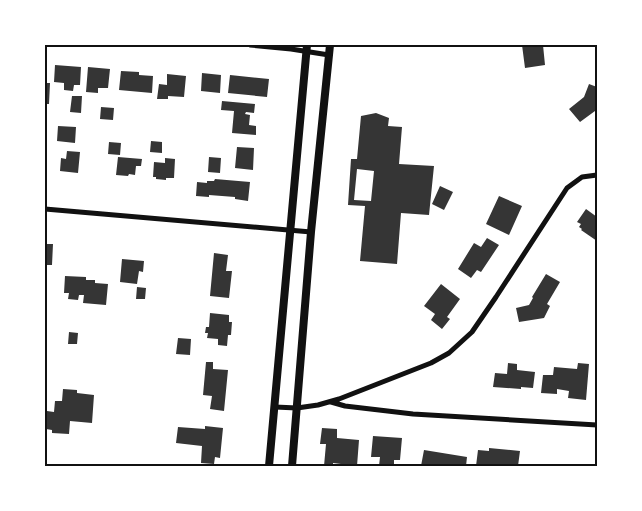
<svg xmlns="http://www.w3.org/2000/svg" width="642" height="511" font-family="'Sofia Sans Condensed',sans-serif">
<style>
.building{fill:#353535;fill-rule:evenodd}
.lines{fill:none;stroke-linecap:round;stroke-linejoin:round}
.minor{stroke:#111;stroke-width:5}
.tertiary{stroke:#111;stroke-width:8}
.neatline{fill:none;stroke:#111;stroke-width:2}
</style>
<rect width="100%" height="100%" fill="#fff"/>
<path class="building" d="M522,45H543L545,65L525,68Z
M55,65L81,67L80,85H74L73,91L64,90V83L54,82Z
M88,67L110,69L108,88H98V93L86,92Z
M121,71L139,72V75L153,76L152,93L119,90Z
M202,73L221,75L220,93L201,91Z
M167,74L186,76L184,97L168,96V99H157L159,84L167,85Z
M230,75L269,79L267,97L228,93Z
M45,83H50L49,104H45Z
M589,84L597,87V112L595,111L580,122L569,109L584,97Z
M72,96H82L81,113L70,112Z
M222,101L255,104L254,113L246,112L245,114L250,115L249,125L256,126V135L232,133L234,111L221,110Z
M101,107L114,108L113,120L100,119Z
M376,113L389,118L388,126L402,127L399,164L434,166L429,215L401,213L397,264L360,261L365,206L348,205L351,159H357L361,116ZM357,169L374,171L371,201L354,200Z
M58,126L76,127L75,143L57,141Z
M151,141L162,142V153L150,152Z
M109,142L121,143L120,155L108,154Z
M237,147L254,148L253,170L235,168Z
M67,151L80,152L78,173L60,171L61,158L66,159Z
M118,157L142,159L141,166H136L135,175L129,174L128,176L116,175Z
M209,157L221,158L220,173L208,172Z
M165,158L175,159L174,178H166V180L156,179V177H153L154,162L165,163Z
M215,179L250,182L248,201L235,199V197L209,195V197L196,196L197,182L207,183V181H214Z
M440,186L453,192L444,210L432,204Z
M499,196L522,206L509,235L486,224Z
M586,209L597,217V241L581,230L582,229L579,227L581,224L577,222Z
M487,238L499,245L481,272L477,270L471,278L458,269L474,243L481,247Z
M45,244H53L52,265H45Z
M214,253L228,255L226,271H232L229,298L210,296Z
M122,259L144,261L143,272L139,271L137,284L120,282Z
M546,274L560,282L547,304L550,306L544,318L519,322L516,308L529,305L533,298L532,297Z
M65,276L86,277V280H95V283L108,284L106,305L83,303L84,295H79L78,300L68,299L69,293H64Z
M441,284L460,299L447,317L450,319L442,329L431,320L435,314L424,306Z
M137,287L146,288L145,299H136Z
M210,313L229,315V322H232L231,335H228L227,346L218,345V339L207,338L208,333H205L206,327H209Z
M69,332L78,333L77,344H68Z
M178,338L191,339L190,355L176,354Z
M206,362H213V369L228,370L224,411L210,409L212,396L203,395Z
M508,363L517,364V370L535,372L533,388L521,387V389L493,387L495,373L507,374Z
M578,363L589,364L586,400L568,398L569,391L557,389V394L541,393L543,375H553L554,367L577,369Z
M63,389L77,390V393L94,395L92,423L70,421L69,434L52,433V430L46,429L47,411L54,412L55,401H62Z
M205,426L223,428L220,458L215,457L214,464L201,463L202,446L176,443L178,427L205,429Z
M322,428L337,429V438L359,440L357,466L333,463V466H324L326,444H320Z
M373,436L402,438L400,460H394V466H379L380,457H371Z
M489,448L520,451L518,466H476L478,450L489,451Z
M424,450L467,457L466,466H421Z"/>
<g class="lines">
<path class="minor" d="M250,45L291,49L329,55
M45,209L311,232
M331,402L345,406L413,414L597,425
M275,407L297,408L318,405L339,399L431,363L449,353L472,332L496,297L567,188L582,177L597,175"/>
<path class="tertiary" d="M269,466L307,45
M292,466L311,232L330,45"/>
</g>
<rect width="642" height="511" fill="none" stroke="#ffffff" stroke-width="92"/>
<rect x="46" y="46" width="550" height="419" class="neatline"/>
</svg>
